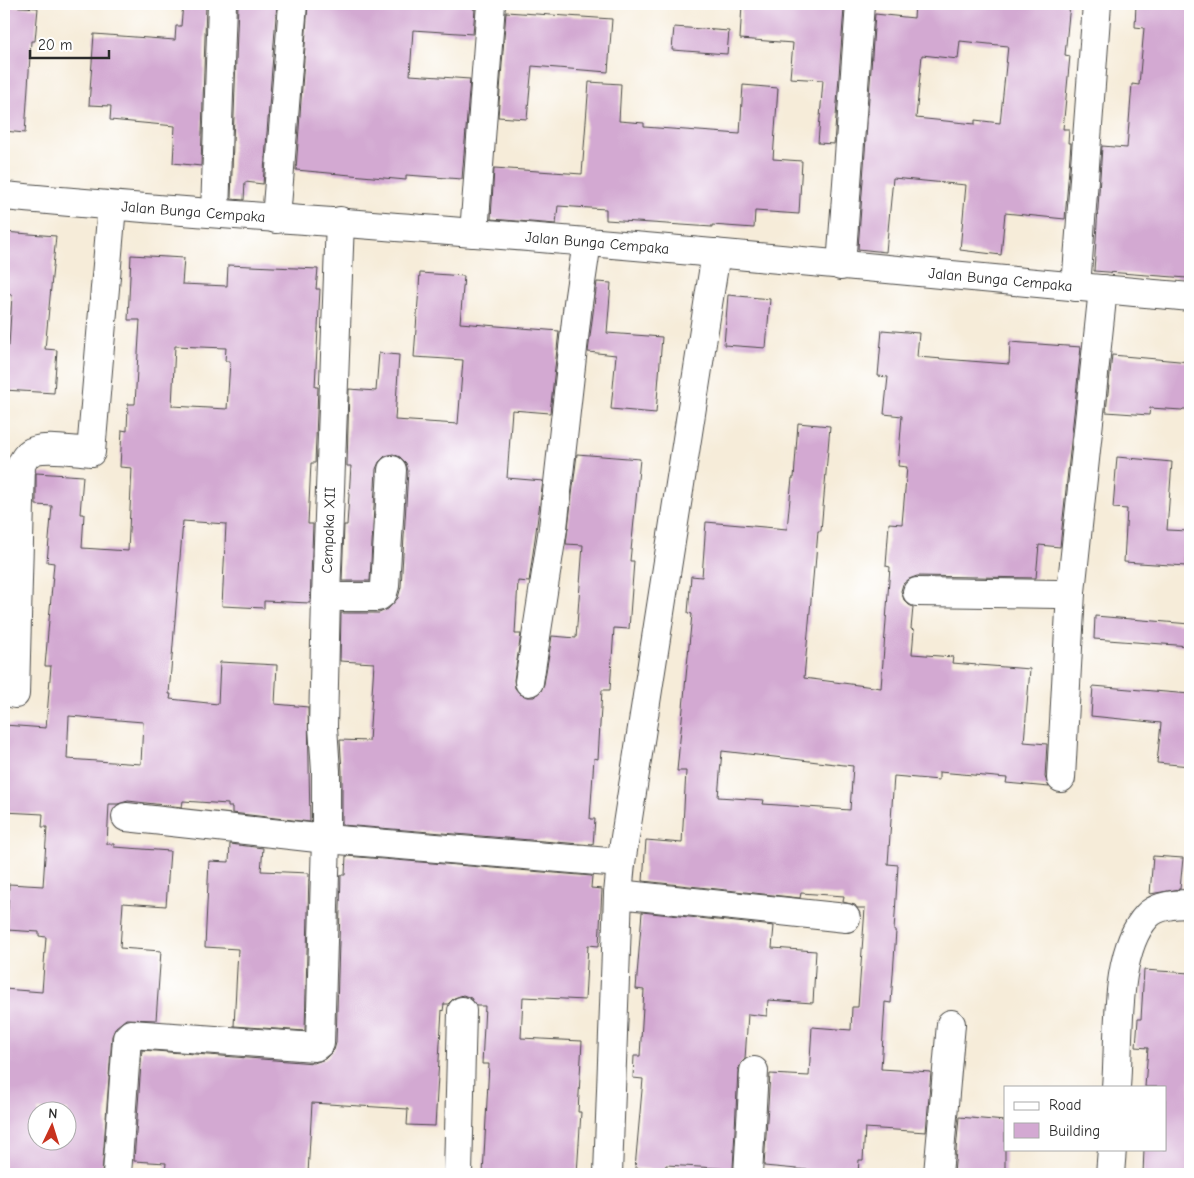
<svg xmlns="http://www.w3.org/2000/svg" width="1194" height="1178" font-family="'Comic Neue',sans-serif">
<style>
.building{fill:#d3a9d2;fill-rule:evenodd}
.lines{fill:none;stroke-linecap:round;stroke-linejoin:round}
.minor-casing{stroke:#494845;stroke-width:30}
.tertiary-casing{stroke:#494845;stroke-width:30}
.minor{stroke:#fff;stroke-width:28}
.tertiary{stroke:#fff;stroke-width:28}
.labels{text-anchor:middle;stroke-width:4.5;stroke-linejoin:round;paint-order:stroke}
.street-label{font-size:15px;fill:#2b2b2b;stroke:#fff}
</style>
<rect width="100%" height="100%" fill="#fff"/>
<filter id="ink" filterUnits="userSpaceOnUse"><feTurbulence type="fractalNoise" baseFrequency=".02" numOctaves="2"/><feDisplacementMap in="SourceGraphic" scale="10" xChannelSelector="R" yChannelSelector="G"/><feConvolveMatrix kernelMatrix="1 2 1 2 8 2 1 2 1" color-interpolation-filters="sRGB"/></filter>
<filter id="wash" filterUnits="userSpaceOnUse"><feTurbulence type="fractalNoise" baseFrequency=".0096" numOctaves="4" result="noise"/><feDisplacementMap in="SourceGraphic" scale="20" xChannelSelector="R" yChannelSelector="G"/><feGaussianBlur stdDeviation="1.12" result="paint"/><feColorMatrix in="noise" values="0 0 0 0 0 0 0 0 0 0 0 0 0 0 0 0 0 1.4 0 .05"/><feComposite in="paint" operator="in"/></filter>
<g filter="url(#wash)">
<rect width="100%" height="100%" fill="#f6ecd9"/>
<g id="blocks">
<path class="building" d="M183,4H206L201,166L173,163L175,126L110,120L111,106L89,105L94,34L175,40L176,26H181Z
M238,4H277L263,184L245,182L244,200L231,199Z
M308,4H474L473,9H475L473,34L413,30L410,75L470,79L462,179L406,175V180L296,170Z
M742,4H774L844,8L834,144L818,143L823,80L790,78L793,43L740,39Z
M915,4H1070L1065,55L1070,56L1063,129H1069L1068,143H1071L1065,219L1005,213L1001,255L960,250L966,185L893,178L886,252L858,249L875,14L914,18ZM960,41L1008,46L1000,123L975,120V124L916,118L922,55L958,59Z
M1136,4H1190V242L1187,278L1094,271L1102,146L1127,148L1132,84L1139,85L1144,28L1135,27Z
M6,6L38,8L35,41H31L25,133L4,131V35Z
M506,12L612,19L608,72L532,66L527,119L498,117Z
M674,27L729,31L727,54L672,50Z
M589,82L621,84L619,121L644,123V127L740,134L743,85L778,88L773,159L802,161L799,214L755,211L754,228L712,225V227L606,220V209L558,206L556,224L491,219L494,168L582,174Z
M4,232L56,236L45,349L57,350L54,393L4,390L6,346H9L12,295L4,294Z
M131,255L184,258L182,284L227,286L228,265L318,269L316,289H320L315,387H318L315,463H311L308,524H313L310,603L264,601V608L222,606L226,524L183,521L169,694H171L170,699L218,704L220,662L277,665L275,704L308,707L310,822L232,813V807H228V804L183,801L182,807L128,801L118,804H109L107,844H114V847L170,851L166,906L123,903L120,948L161,951L156,1020L126,1019L116,1027L112,1036L102,1174H4V989L42,992L46,937L39,936V932L7,930L9,884L43,886L47,827H42L43,814L4,812V725L46,728L51,666H45L54,563L47,562L52,506L36,505V473L83,476L80,514H84L82,548L128,551L132,468L120,467L122,430L127,431L128,404H135L140,320H128ZM175,346L226,348L225,361H230L227,409L172,406ZM69,716L143,722L141,764L67,759ZM38,1110H68V1140H38Z
M420,273L464,276L460,323L559,331L550,413L512,410L507,478L543,481L529,582L518,581L515,634H521L514,680L515,688L520,694L527,697H534L541,691L544,684L552,636L576,638L583,545L566,544L577,454L640,459L630,561H634L629,629L614,628L610,690H602L598,759L594,758L590,819H595L593,845L342,825V771L340,740L369,741L374,663L340,661L341,613H379L388,609L398,598L401,587L408,471L406,463L400,457L393,454L385,456L379,462L376,469L370,581H342L344,525H347L351,466H347L349,389L376,391L379,353L399,355L395,420L458,424L463,360L414,357Z
M597,282L611,283L607,333L662,337L656,413L611,409L616,355L588,352Z
M728,295L770,299L766,348L724,345Z
M882,330L919,333L917,357L1009,364L1010,342L1081,347L1060,547L1039,545L1036,578L917,576L909,579L903,584L901,591L904,600L909,605L913,607L911,629L914,630L912,654L953,657L952,663L1030,669L1024,742L1047,744L1045,777L1049,787L1006,783L1007,778L939,772V780L894,776L888,864L898,865L894,931H896L891,1003L885,1002L881,1069L931,1072L926,1132L865,1128L863,1160H859L858,1174H808V1170L764,1166L770,1074L809,1076L812,1027L851,1030L852,1007H858L865,908H857L855,905L843,902L844,896L801,893L800,898L643,881L646,840L682,843L686,771H677L692,614L688,613L691,576L702,577L706,522L787,529L792,478H794L798,423L830,426L821,531H818L815,568L814,567L804,678L881,688L890,567L886,566L889,523L902,524L907,467L898,466L902,416L884,414L888,377L878,376ZM722,751L853,766L850,810L763,804L764,800L718,797Z
M1112,355L1190,362V409H1183L1182,410L1150,408L1149,415L1106,412Z
M1117,457L1172,462L1167,530L1188,531L1186,566L1124,562L1127,509L1113,508Z
M1095,616L1190,624V646L1094,639Z
M1093,686L1190,694V766L1157,763L1161,723L1091,716Z
M230,844L263,848L261,871L309,873L305,1031L234,1026L238,949L205,947L209,861L229,862Z
M346,856L592,876L591,888L602,889L599,946L588,945L585,1000L523,997L521,1038L582,1041L578,1112H581L577,1174H483L489,1064H482L485,1006H476L471,998L463,995L454,998L448,1004H444L443,1011L442,1010L435,1126L407,1125L408,1109L312,1103L308,1174H165L166,1163L134,1161L142,1050L314,1063L325,1059L334,1050L336,1043L341,875H345Z
M1153,856L1183,858L1180,889L1150,894Z
M642,912L774,926L772,948L816,951L813,1003L768,1000L767,1016L748,1014L745,1059L741,1063L738,1070L733,1169L666,1165L665,1170L635,1168L643,1079L633,1078L634,1056H640L644,990L636,989Z
M1144,970L1190,973V1174H1143L1144,1149H1165V1087H1145L1148,1048L1136,1047L1138,1019H1141Z
M959,1117L1005,1121V1174H954Z"/>
</g>
</g>
<g filter="url(#ink)">
<use href="#blocks" fill-opacity="0" stroke="#494845" stroke-width="1"/>
<g class="lines">
<g class="minor-casing">
<g id="minor">
<path d="M215,213L222,4"/>
<path d="M276,219L293,4"/>
<path d="M474,233L491,4"/>
<path d="M841,266L860,4"/>
<path d="M1076,287L1097,4"/>
<path d="M917,592L1057,594L1071,592"/>
<path d="M326,597H378L383,593L385,586L392,470"/>
<path d="M529,682L553,528L578,303L587,242"/>
<path d="M15,694L21,465C24,459 27,453 34,451C46,446 77,451 91,452L112,206"/>
<path d="M1061,778L1071,592L1103,289"/>
<path d="M126,817L326,839L621,863"/>
<path d="M618,894L846,918"/>
<path d="M1116,1087C1120,1039 1113,952 1147,916C1157,905 1177,904 1190,904"/>
<path id="s1" d="M117,1174L127,1038L131,1034L315,1047L320,1043L326,839V771L323,727L326,597L340,221"/>
<path d="M458,1174L462,1011"/>
<path d="M608,1174L618,894L621,863L716,253"/>
<path d="M748,1174L754,1071"/>
<path d="M938,1174L951,1024"/>
<path d="M1110,1174L1112,1149"/>
</g>
</g>
<g class="tertiary-casing">
<g id="tertiary">
<path id="s2" d="M4,196C161,211 318,220 475,233C714,251 952,276 1190,297"/>
</g>
</g>
<use href="#minor" class="minor"/>
<use href="#tertiary" class="tertiary"/>
</g>
</g>
<g class="labels">
<g class="street-label">
<text dy="5" stroke="none"><textPath href="#s2" startOffset="190">Jalan Bunga Cempaka</textPath></text>
<text dy="5" stroke="none"><textPath href="#s2" startOffset="595">Jalan Bunga Cempaka</textPath></text>
<text dy="5" stroke="none"><textPath href="#s2" startOffset="1000">Jalan Bunga Cempaka</textPath></text>
<text dy="5" stroke="none"><textPath href="#s1" startOffset="846">Cempaka XII</textPath></text>
</g>
</g>
<rect width="1194" height="1178" fill="none" stroke="#fff" stroke-width="20"/>
<rect x="1004" y="1086" width="162" height="65" fill="#ffffff" stroke="#aaaaaa"/>
<rect x="1014" y="1102" width="25" height="8" fill="#ffffff" stroke="#aaaaaa"/>
<text x="1049" y="1110" font-size="15" fill="#2b2b2b">Road</text>
<rect x="1014" y="1123" width="25" height="15" fill="#d3a9d2" stroke="#aaaaaa"/>
<text x="1049" y="1136" font-size="15" fill="#2b2b2b">Building</text>
<g transform="translate(52 1126) rotate(4)"><circle r="24" fill="#ffffff" stroke="#aaaaaa"/>
<path d="M0-4L9 19L0 12L-9 19Z" fill="#c8321e"/>
<text y="-8" font-size="14" font-weight="bold" text-anchor="middle" fill="#2b2b2b">N</text>
</g>
<path d="M30 50v8h79v-8" fill="none" stroke="#2b2b2b" stroke-width="2.5"/>
<text x="38" y="50" font-size="15" fill="#2b2b2b" stroke="#ffffff" stroke-width="4" paint-order="stroke">20 m</text>
</svg>
